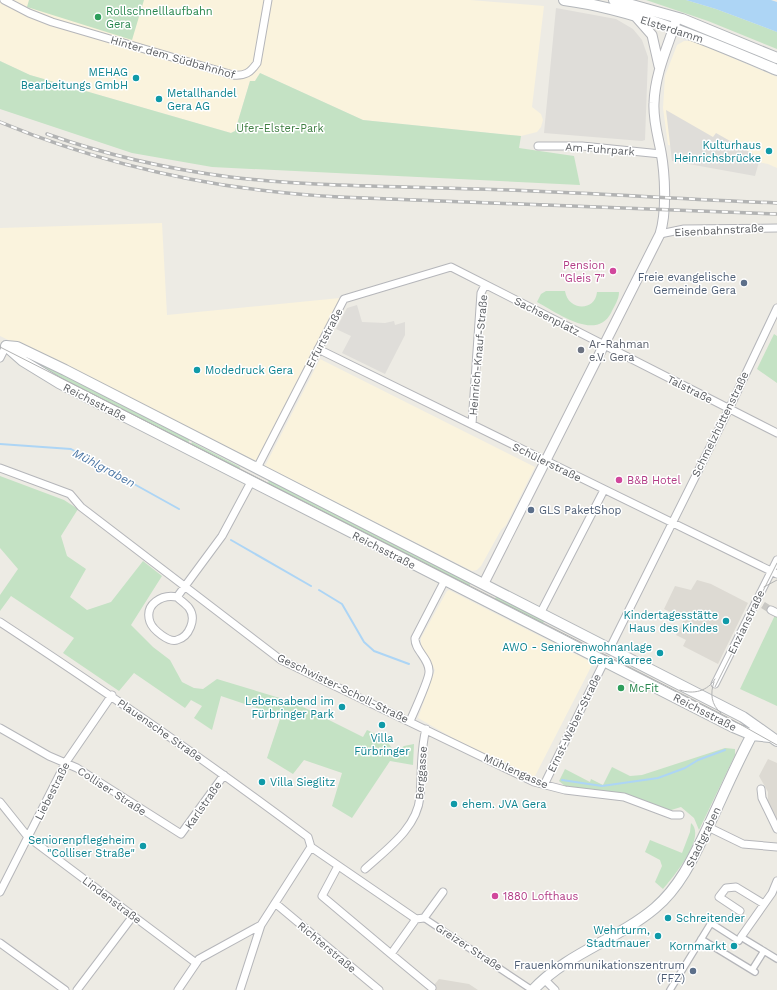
<svg xmlns="http://www.w3.org/2000/svg" width="777" height="990" font-family="'Work Sans',sans-serif">
<style>
.commercial{fill:#faf3dd}
.industrial{fill:#dfddd9}
.education{fill:#dddad3}
.green{fill:#c4e2c4}
.water{fill:#add5f5}
.lines{fill:none;stroke-linecap:round;stroke-linejoin:round}
.stream{stroke:#add5f5;stroke-width:2}
.minor-tunnel{stroke:#c9c8c4;stroke-width:7;stroke-dasharray:7 3.5;stroke-linecap:butt}
.pedestrian-casing{stroke:#b5b6ba;stroke-width:8}
.minor-casing{stroke:#b5b6ba;stroke-width:9}
.tertiary-casing{stroke:#b5b6ba;stroke-width:11}
.secondary-casing{stroke:#b3b6ba;stroke-width:12}
.pedestrian{stroke:#fff;stroke-width:5.5}
.minor{stroke:#fff;stroke-width:7}
.tertiary{stroke:#fff;stroke-width:9}
.secondary{stroke:#fff;stroke-width:10}
.tram{stroke:#b2b3b3;stroke-width:1}
.rail-casing{stroke:#b2b3b3;stroke-width:3.5}
.rail{stroke:#fff;stroke-width:2;stroke-dasharray:6;stroke-linecap:butt}
.leisure-dot{fill:#2e9e5b;stroke:#fff;stroke-width:1.5}
.culture-dot{fill:#0f9aa8;stroke:#fff;stroke-width:1.5}
.hotel-dot{fill:#d1479c;stroke:#fff;stroke-width:1.5}
.service-dot{fill:#5c6f8a;stroke:#fff;stroke-width:1.5}
.worship-dot{fill:#6b7280;stroke:#fff;stroke-width:1.5}
.labels{text-anchor:middle;stroke-width:3;stroke-linejoin:round;paint-order:stroke}
.leisure-label{font-size:11px;fill:#27864d;stroke:#fff;text-anchor:start}
.street-label{font-size:11px;fill:#5c5f63;stroke:#fff}
.culture-label{font-size:11px;fill:#0d838f;stroke:#fff;text-anchor:end}
.park-label{font-size:11px;fill:#3f7f43;stroke:#fff}
.hotel-label{font-size:11px;fill:#b23c85;stroke:#fff;text-anchor:start}
.service-label{font-size:11px;fill:#4e5e75;stroke:#fff;text-anchor:end}
.worship-label{font-size:11px;fill:#5b616d;stroke:#fff;text-anchor:start}
.water-label{font-size:12px;font-style:italic;fill:#4c77a5;stroke:#fff}
</style>
<rect width="100%" height="100%" fill="#edebe4"/>
<path class="commercial" d="M0,0H470L544,6L532,107L541,114L543,120L541,127L537,132L521,136L363,120L260,73L255,81H250L235,131L231,133L30,75L0,61Z
M684,41H693L777,77V168L768,164L668,145L663,108L665,76L677,45Z
M162,223L167,315L340,298L256,461L0,336V228Z
M320,359L535,467L506,525L501,530L481,566L477,570L472,571L265,466Z
M449,590L593,663L534,778L453,738L418,718L435,670L421,645V638L447,591Z"/>
<path class="industrial" d="M556,8L616,19L633,29L642,40L648,57L645,140L642,141L544,133Z
M666,110L713,137L716,133L760,158L755,176L672,161Z
M357,305L362,322L385,323L394,321L395,325L405,322V335L385,374L342,353L351,336L336,329L347,308Z"/>
<path class="education" d="M697,580L711,584L748,603L718,664L683,646L686,640L676,635L684,619L664,609L675,586L691,590Z
M768,759L777,763V824L768,803V792L759,776Z
M439,979L469,984L478,990H430Z"/>
<path class="green" d="M29,0H144L132,40L27,7Z
M646,0H686L716,9L777,32V49L708,21Z
M0,61L30,75L231,133L235,131L250,81H255L260,73L363,120L521,136L519,148L574,156L580,185L212,167L132,153L0,109Z
M546,291H565C568,311 595,312 597,292H619C619,300 614,306 611,313C596,342 556,312 537,302L541,294Z
M774,334L777,336V383L757,369Z
M15,348L191,437L186,447L47,375Z
M192,442L240,467L239,471L189,448Z
M0,476L64,500L78,509L61,536L67,556L86,569L70,597L87,610L111,602L143,561L162,576L131,625L153,647L170,660L182,682L194,688L203,689L217,679L293,702L363,737L367,730L385,738L395,753L404,746L414,744L413,765L390,761L352,818L332,806L342,773L304,760L293,774L267,758L281,716L221,696L212,730L194,718L202,706L191,700L185,708L134,673L119,691L63,653L74,638L11,596L0,611V595L18,569L0,548Z
M269,479L471,582L469,587L317,513L319,509L268,483Z
M498,593L546,617L541,628L493,603Z
M776,613L777,614V706L740,689Z
M725,748L735,749V755L699,830L694,818L681,807L668,811L627,795L565,786L559,781L565,769L590,782L591,779L603,785L612,767L630,776L642,775Z
M691,823C707,837 673,877 663,889L655,882L662,866L660,860L645,852L650,840L682,853L690,832Z"/>
<path class="water" d="M686,0H771L777,2V32L716,9Z"/>
<g class="lines">
<path class="stream" d="M0,444L71,449L179,509
M231,540L311,586
M319,590L342,604L364,642L374,651L409,664
M562,780L602,786L658,778L685,768L698,760L725,750"/>
<path class="minor-tunnel" d="M763,605L771,610"/>
<g class="pedestrian-casing">
<path id="pedestrian" d="M424,918L532,990
M701,939L755,972
M752,970L764,951
M670,990L711,923L739,941L741,937L777,959"/>
</g>
<g class="minor-casing">
<path id="minor" d="M4,0L29,13L52,22L233,75C245,76 250,73 257,63L268,0
M538,146H582L661,154
M660,234L684,229L777,228
M318,349L777,574
M0,358L6,346
M472,424L481,293L485,285
M0,468L70,494L81,507L281,660L534,782L565,790L624,797L672,815H680
M257,468L344,299L451,267L777,433
M177,597C181,601 186,604 189,608C197,619 189,637 177,640C169,643 153,630 150,622C144,604 162,594 177,597L222,536L251,482
M771,610L777,613
M541,612L604,490
M0,622C105,691 208,762 308,837L311,847
M610,648L729,409L777,308
M715,684L777,560
M410,721C414,712 429,679 429,672C430,659 414,650 415,638L445,580
M0,728L49,756L77,768L181,834L224,775
M544,785L604,662
M761,789L762,798L777,829
M0,802L28,837L196,963
M708,827L743,844L777,847
M311,847L416,919L424,918L443,892
M338,866L322,896L391,954L416,919
M365,869C387,849 417,828 420,797C422,774 420,751 426,729
M0,892L66,762L112,695
M275,903L379,990
M740,911L719,897L726,888L736,887L764,904
M741,937L772,893L777,881
M0,943L65,990
M391,954L432,988
M544,979L555,990
M77,990L133,916
M178,990L199,959L261,925
M240,990L261,925L311,847"/>
</g>
<g class="tertiary-casing">
<path id="tertiary" d="M637,18L652,35L659,66
M484,583L660,234C667,212 665,174 661,152C658,136 653,120 654,103C655,73 668,46 677,18"/>
</g>
<g class="secondary-casing">
<path id="secondary" d="M564,0C635,9 711,42 777,70
M614,0L682,19L777,58
M6,346L17,347L65,370L743,717L777,741
M6,346L23,361L59,383L733,727L752,735L770,737
M533,990C567,953 617,940 655,908C681,886 695,854 709,825C724,793 738,760 755,729"/>
</g>
<use href="#pedestrian" class="pedestrian"/>
<use href="#minor" class="minor"/>
<use href="#tertiary" class="tertiary"/>
<use href="#secondary" class="secondary"/>
<path class="tram" d="M0,347L541,622L729,718L777,745
M764,587L777,580
M714,682C710,693 711,705 721,713
M715,687L777,563
M680,690C693,695 708,691 715,679"/>
<g class="rail-casing">
<path id="rail" d="M0,122C109,167 222,191 339,197L777,214
M47,134C106,155 168,169 230,177C312,187 395,186 478,189C578,192 677,199 777,203"/>
</g>
<use href="#rail" class="rail"/>
</g>
<g class="leisure-dot">
<circle cx="98" cy="17" r="4"/>
<circle cx="621" cy="688" r="4"/>
</g>
<g class="culture-dot">
<circle cx="136" cy="78" r="4"/>
<circle cx="159" cy="99" r="4"/>
<circle cx="769" cy="151" r="4"/>
<circle cx="197" cy="370" r="4"/>
<circle cx="726" cy="621" r="4"/>
<circle cx="660" cy="653" r="4"/>
<circle cx="342" cy="707" r="4"/>
<circle cx="382" cy="725" r="4"/>
<circle cx="262" cy="782" r="4"/>
<circle cx="454" cy="804" r="4"/>
<circle cx="143" cy="846" r="4"/>
<circle cx="668" cy="918" r="4"/>
<circle cx="658" cy="936" r="4"/>
<circle cx="734" cy="946" r="4"/>
</g>
<g class="hotel-dot">
<circle cx="613" cy="271" r="4"/>
<circle cx="619" cy="480" r="4"/>
<circle cx="495" cy="896" r="4"/>
</g>
<g class="service-dot">
<circle cx="744" cy="283" r="4"/>
<circle cx="531" cy="510" r="4"/>
<circle cx="693" cy="971" r="4"/>
</g>
<circle class="worship-dot" cx="581" cy="350" r="4"/>
<g class="labels">
<g class="leisure-label">
<text x="106" y="15">Rollschnelllaufbahn<tspan x="106" dy="13">Gera</tspan></text>
<text x="629" y="692">McFit</text>
</g>
<g class="street-label">
<text transform="translate(672 29) rotate(18)" y="4">Elsterdamm</text>
<text transform="translate(173 57) rotate(16)" y="4">Hinter dem Südbahnhof</text>
<text transform="translate(600 149) rotate(4)" y="4">Am Fuhrpark</text>
<text transform="translate(719 230) rotate(-3)" y="4">Eisenbahnstraße</text>
<text transform="translate(547 316) rotate(27)" y="4">Sachsenplatz</text>
<text transform="translate(324 338) rotate(-62)" y="4">Erfurtstraße</text>
<text transform="translate(478 355) rotate(-85)" y="4">Heinrich-Knauf-Straße</text>
<text transform="translate(690 389) rotate(27)" y="4">Talstraße</text>
<text transform="translate(95 402) rotate(27)" y="4">Reichsstraße</text>
<text transform="translate(720 424) rotate(-64)" y="4">Schmelzhüttenstraße</text>
<text transform="translate(547 462) rotate(26)" y="4">Schülerstraße</text>
<text transform="translate(384 550) rotate(27)" y="4">Reichsstraße</text>
<text transform="translate(746 622) rotate(-64)" y="4">Enzianstraße</text>
<text transform="translate(343 688) rotate(26)" y="4">Geschwister-Scholl-Straße</text>
<text transform="translate(705 712) rotate(27)" y="4">Reichsstraße</text>
<text transform="translate(574 723) rotate(-64)" y="4">Ernst-Weber-Straße</text>
<text transform="translate(160 730) rotate(35)" y="4">Plauensche Straße</text>
<text transform="translate(516 771) rotate(24)" y="4">Mühlengasse</text>
<text transform="translate(421 773) rotate(-86)" y="4">Berggasse</text>
<text transform="translate(52 791) rotate(-63)" y="4">Liebestraße</text>
<text transform="translate(112 791) rotate(33)" y="4">Colliser Straße</text>
<text transform="translate(203 805) rotate(-55)" y="4">Karlstraße</text>
<text transform="translate(703 837) rotate(-64)" y="4">Stadtgraben</text>
<text transform="translate(112 900) rotate(37)" y="4">Lindenstraße</text>
<text transform="translate(327 947) rotate(40)" y="4">Richterstraße</text>
<text transform="translate(469 947) rotate(33)" y="4">Greizer Straße</text>
</g>
<g class="culture-label">
<text x="128" y="76">MEHAG<tspan x="128" dy="13">Bearbeitungs GmbH</tspan></text>
<text x="167" y="97" text-anchor="start">Metallhandel<tspan x="167" dy="13">Gera AG</tspan></text>
<text x="761" y="149">Kulturhaus<tspan x="761" dy="13">Heinrichsbrücke</tspan></text>
<text x="205" y="374" text-anchor="start">Modedruck Gera</text>
<text x="718" y="619">Kindertagesstätte<tspan x="718" dy="13">Haus des Kindes</tspan></text>
<text x="652" y="651">AWO - Seniorenwohnanlage<tspan x="652" dy="13">Gera Karree</tspan></text>
<text x="334" y="705">Lebensabend im<tspan x="334" dy="13">Fürbringer Park</tspan></text>
<text x="382" y="742" text-anchor="middle">Villa<tspan x="382" dy="13">Fürbringer</tspan></text>
<text x="270" y="786" text-anchor="start">Villa Sieglitz</text>
<text x="462" y="808" text-anchor="start">ehem. JVA Gera</text>
<text x="135" y="844">Seniorenpflegeheim<tspan x="135" dy="13">"Colliser Straße"</tspan></text>
<text x="676" y="922" text-anchor="start">Schreitender</text>
<text x="650" y="934">Wehrturm,<tspan x="650" dy="13">Stadtmauer</tspan></text>
<text x="726" y="950">Kornmarkt</text>
</g>
<g class="park-label">
<text x="280" y="132">Ufer-Elster-Park</text>
</g>
<g class="hotel-label">
<text x="605" y="269" text-anchor="end">Pension<tspan x="605" dy="13">"Gleis 7"</tspan></text>
<text x="627" y="484">B&amp;B Hotel</text>
<text x="503" y="900">1880 Lofthaus</text>
</g>
<g class="service-label">
<text x="736" y="281">Freie evangelische<tspan x="736" dy="13">Gemeinde Gera</tspan></text>
<text x="539" y="514" text-anchor="start">GLS PaketShop</text>
<text x="685" y="969">Frauenkommunikationszentrum<tspan x="685" dy="13">(FFZ)</tspan></text>
</g>
<g class="worship-label">
<text x="589" y="348">Ar-Rahman<tspan x="589" dy="13">e.V. Gera</tspan></text>
</g>
<g class="water-label">
<text transform="translate(104 468) rotate(28)" y="4">Mühlgraben</text>
</g>
</g>
</svg>
